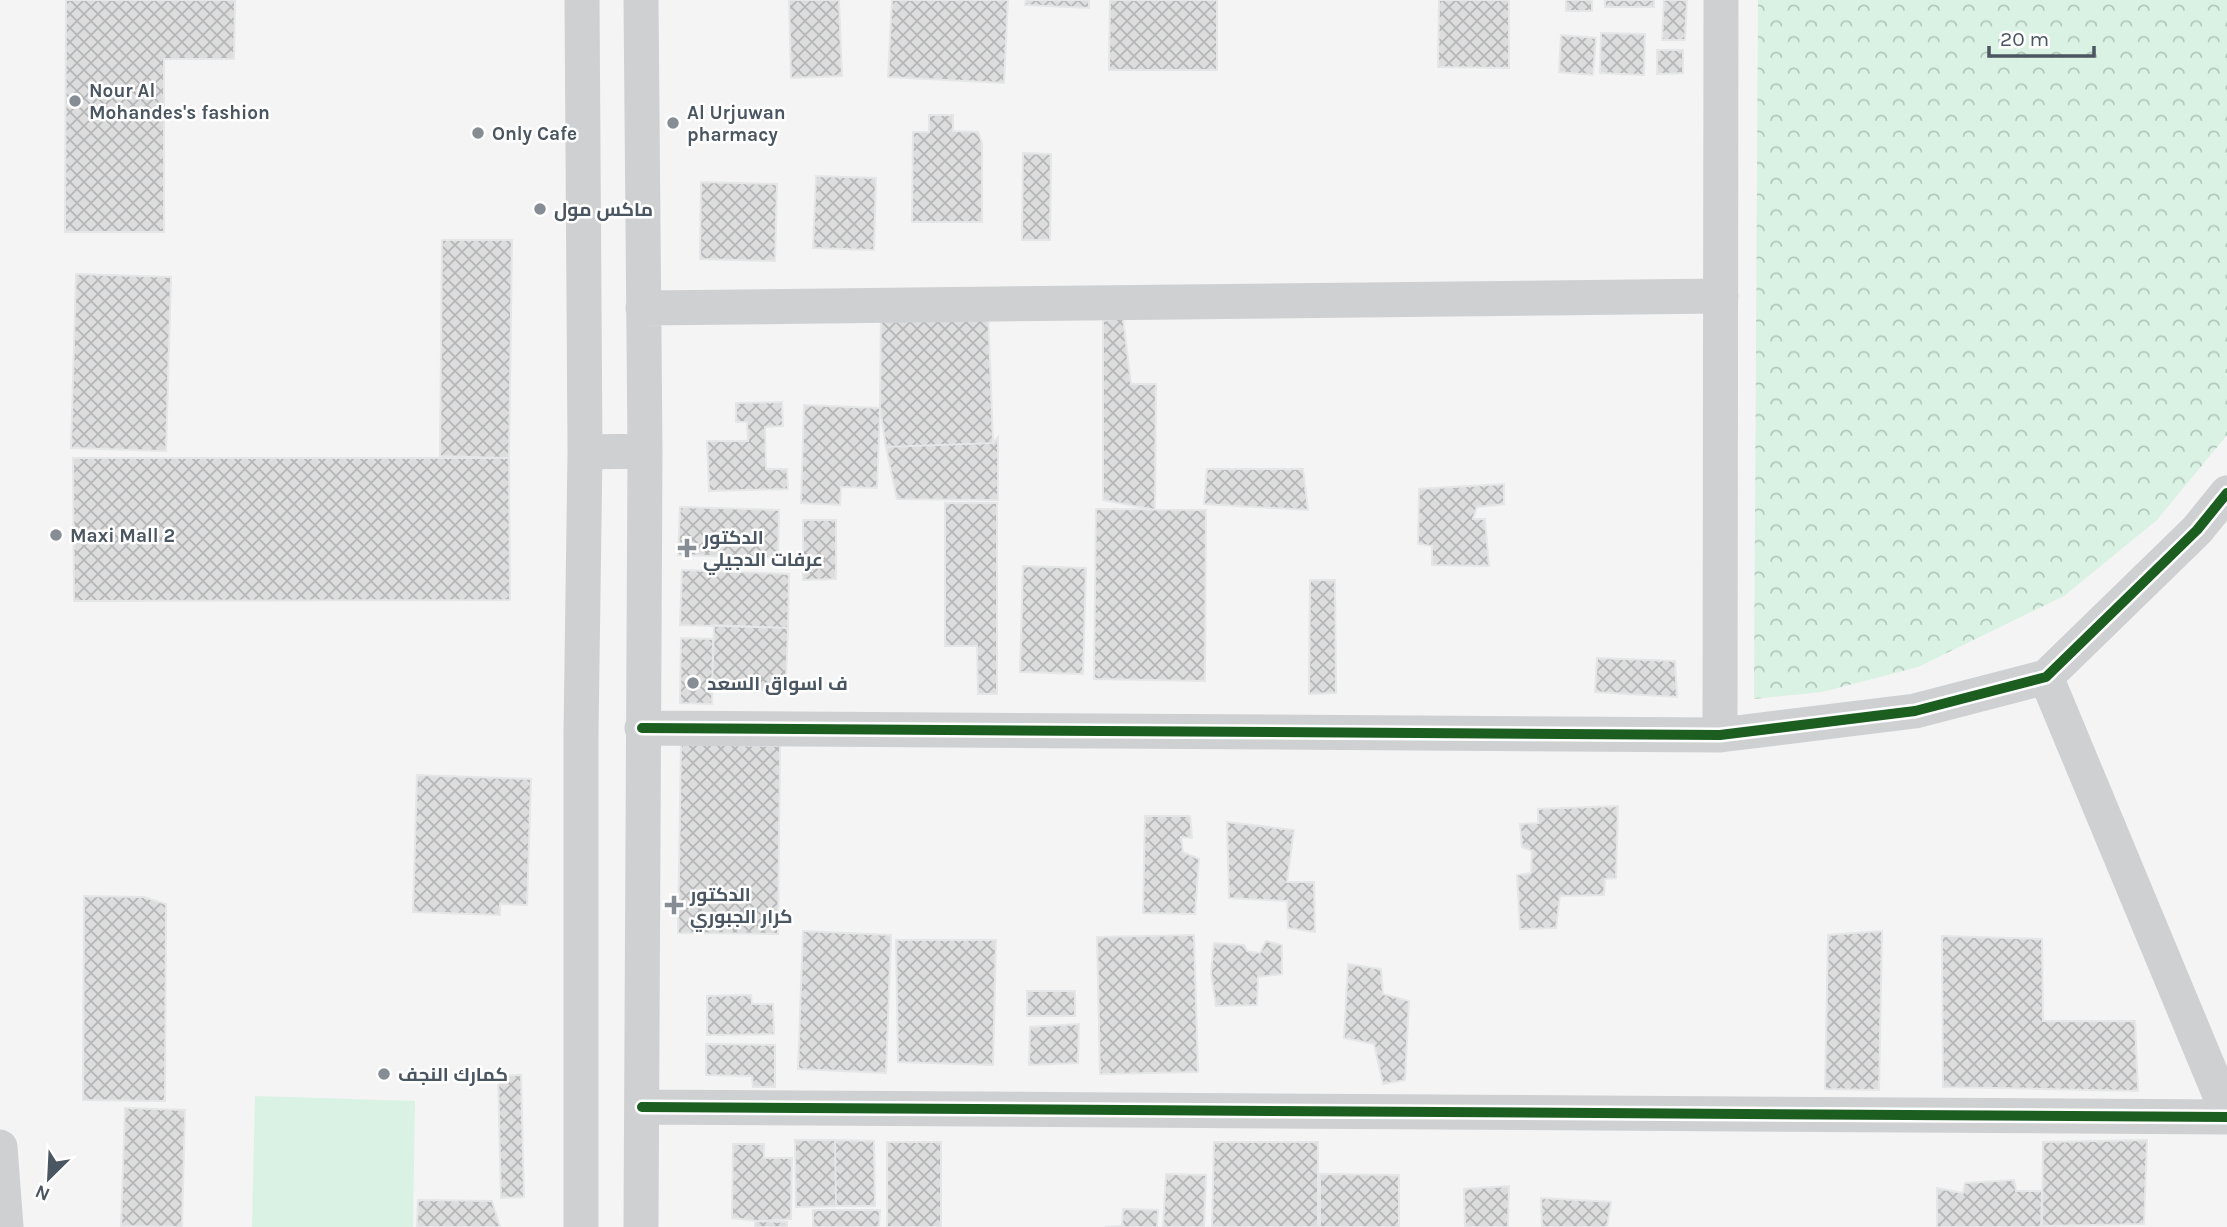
<svg xmlns="http://www.w3.org/2000/svg" width="2227" height="1227" font-family="Karla,Cairo,sans-serif">
<style>
.green{fill:#d9f2e3}
.forest{fill:url(#forest-crowns)}
.building{fill:url(#building-cross-hatch);stroke:#e5e6e7;stroke-width:2}
.lines{fill:none;stroke-linecap:round;stroke-linejoin:round}
.street{stroke:#ced0d2;stroke-width:35}
.cycleway-casing{stroke:#fff;stroke-width:15}
.cycleway{stroke:#1b5e20;stroke-width:10}
.poi-dot{fill:#868d94;stroke:#fff;stroke-width:2.5}
.labels{text-anchor:middle;stroke-width:5;stroke-linejoin:round;paint-order:stroke}
.poi-label{font-size:19px;font-weight:bold;fill:#4a5661;stroke:#fff;text-anchor:start}
</style>
<defs>
<pattern id="forest-crowns" width="20" height="18" patternUnits="userSpaceOnUse" patternTransform="scale(1.75)"><rect width="20" height="18" fill="#d9f2e3"/><path d="M2 6a3 3 0 1 1 6 0M12 15a3 3 0 1 1 6 0" fill="none" stroke="#b2c7bb"/></pattern>
<pattern id="building-cross-hatch" width="8" height="8" patternUnits="userSpaceOnUse" patternTransform="scale(1.75)"><rect width="8" height="8" fill="#ddddde"/><path d="M0 0l8 8M0 8l8-8" fill="none" stroke="#b5b6b7"/></pattern>
</defs>
<rect width="100%" height="100%" fill="#f4f4f4"/>
<path class="green" d="M255,1096L415,1101L413,1227H252Z"/>
<path class="forest" d="M1758,0H2227V435L2157,520L2064,596L1918,667L1822,692L1754,699Z"/>
<path class="building" d="M66,0H235L234,59H164V232H65Z
M789,0H839L842,76L791,78Z
M892,0H1008L1004,83L888,77Z
M1026,0H1089V8L1025,5Z
M1110,0H1217V70H1109Z
M1439,0H1509V68L1438,67Z
M1566,0H1592V11H1566Z
M1605,0H1654V7H1605Z
M1664,0H1687L1685,40H1662Z
M1601,33L1645,34L1644,75L1600,73Z
M1561,35L1596,38L1593,75L1559,72Z
M1657,50H1683V73L1657,74Z
M929,115H953V131L978,132L982,143V222H912L913,132H929Z
M1023,153L1051,154L1050,240H1022Z
M816,176L876,178L874,250L813,248Z
M701,182L777,184L775,261L700,259Z
M442,240H512L509,458L440,456Z
M76,274L171,277L166,451L71,448Z
M988,309L993,443L886,447L880,408L881,313Z
M1123,318L1131,384H1156L1155,510L1103,500V321Z
M782,402L783,426L765,427L766,469H787L788,489L709,491L707,441H748L747,422H736V403Z
M804,405L880,408L877,488L841,487L840,505L801,503Z
M998,437V500L897,499L886,447L993,443Z
M73,458H509L510,600L74,601Z
M1207,469H1303L1308,510L1204,504Z
M1504,484V504L1477,507L1473,519H1485L1489,566L1432,565V546L1418,544L1419,489Z
M945,503H997V694H978L977,646H945Z
M680,507L779,510L778,558L678,555Z
M1096,509L1206,510L1205,681L1094,679Z
M803,520H836V579L803,580Z
M1023,566L1086,568L1083,674L1020,672Z
M682,570L789,574L788,628L680,625Z
M1310,580H1335L1336,693L1309,694Z
M714,625L788,628L786,679L758,692L712,690Z
M681,638L713,639L712,704L680,703Z
M1597,658L1675,661L1677,697L1595,692Z
M681,744L780,746L778,934L678,933Z
M417,775L531,779L527,905L500,904V915L413,912Z
M1618,806L1616,878L1605,879L1604,895L1560,896L1556,928L1520,929L1517,875L1531,873L1532,851L1522,847L1520,824L1538,823V809Z
M1145,816H1190L1192,838L1181,837L1183,852L1199,859L1195,914L1143,913Z
M1227,822L1294,830L1287,882H1314L1315,932L1288,928L1287,901L1229,898Z
M84,896L144,897L166,904L165,1101L83,1100Z
M803,931L891,935L886,1073L798,1069Z
M1882,931L1879,1090L1825,1089L1828,935Z
M1194,935L1198,1072L1100,1074L1097,937Z
M1942,936L2042,939L2043,1021H2135L2138,1091L1943,1087Z
M896,940H996L993,1065L898,1062Z
M1266,941L1282,945V974L1258,977L1257,1005L1216,1006L1211,973L1214,943L1244,945L1247,951L1260,953Z
M1348,964L1381,969L1383,994L1409,1001L1405,1080L1383,1084L1374,1044L1344,1038Z
M1027,991H1075V1016H1027Z
M751,995L752,1004H773L774,1034L707,1035V996Z
M1079,1024L1078,1063L1029,1065L1030,1027Z
M706,1044L775,1045V1087H753L752,1076L706,1075Z
M521,1075L524,1197L501,1198L498,1076Z
M125,1108L185,1110L182,1227L121,1226Z
M795,1140H835L836,1206L796,1207Z
M835,1140L874,1141L875,1206H836Z
M2147,1140L2144,1224L2042,1226L2043,1142Z
M887,1142H941V1227H887Z
M1214,1142H1318V1227H1212Z
M733,1144H764V1158H792L791,1219L758,1221L732,1218Z
M1166,1174L1206,1175L1204,1227H1163Z
M1320,1174L1399,1175V1227H1320Z
M2014,1180L2016,1191H2042L2041,1227H1937V1188L1963,1193L1965,1183Z
M1509,1186L1508,1227H1465L1464,1189Z
M1541,1198L1611,1202L1607,1227H1542Z
M418,1200L492,1201L500,1227H417Z
M1123,1209L1158,1210L1157,1227H1105L1122,1226Z
M813,1210H880L879,1227H813Z
M755,1221L787,1222V1227H755Z"/>
<g class="lines">
<path class="street" d="M643,308L1721,296
M585,452L645,451
M2046,677L2227,1112
M642,728L1720,735L1915,711L2046,677L2197,530L2227,493
M1720,735L1721,0
M642,1107L2227,1117
M0,1147L6,1227
M581,1227V733L585,452L582,0
M641,1227L645,451L641,0"/>
<g class="cycleway-casing">
<path id="cycleway" d="M642,728L1720,735L1915,711L2046,677L2197,530L2227,493
M642,1107L2227,1117"/>
</g>
<use href="#cycleway" class="cycleway"/>
</g>
<g class="poi-dot">
<circle cx="75" cy="101" r="7"/>
<circle cx="673" cy="123" r="7"/>
<circle cx="478" cy="133" r="7"/>
<circle cx="540" cy="209" r="7"/>
<circle cx="56" cy="535" r="7"/>
<path d="M683.5 537.5h7v7h7v7h-7v7h-7v-7h-7v-7h7z"/>
<circle cx="693" cy="683" r="7"/>
<path d="M670.5 894.5h7v7h7v7h-7v7h-7v-7h-7v-7h7z"/>
<circle cx="384" cy="1074" r="7"/>
</g>
<g class="labels">
<g class="poi-label">
<text x="89" y="97">Nour Al<tspan x="89" dy="22">Mohandes's fashion</tspan></text>
<text x="687" y="119">Al Urjuwan<tspan x="687" dy="22">pharmacy</tspan></text>
<text x="492" y="140">Only Cafe</text>
<text x="554" y="216">ماكس مول</text>
<text x="70" y="542">Maxi Mall 2</text>
<text x="703" y="544">الدكتور<tspan x="703" dy="22">عرفات الدجيلي</tspan></text>
<text x="707" y="690">ف اسواق السعد</text>
<text x="690" y="901">الدكتور<tspan x="690" dy="22">كرار الجبوري</tspan></text>
<text x="398" y="1081">كمارك النجف</text>
</g>
</g>
<g transform="translate(49 1178) rotate(204)" stroke="#ffffff" stroke-width="5" paint-order="stroke">
<path d="M0-5L12 26L0 18L-12 26Z" fill="#4a5661"/>
<text y="-10" font-size="19" font-weight="bold" text-anchor="middle" fill="#4a5661">N</text>
</g>
<path d="M1989 46v10h105v-10" fill="none" stroke="#4a5661" stroke-width="3.5"/>
<text x="2000" y="46" font-size="21" fill="#4a5661" stroke="#ffffff" stroke-width="5" paint-order="stroke">20 m</text>
</svg>
